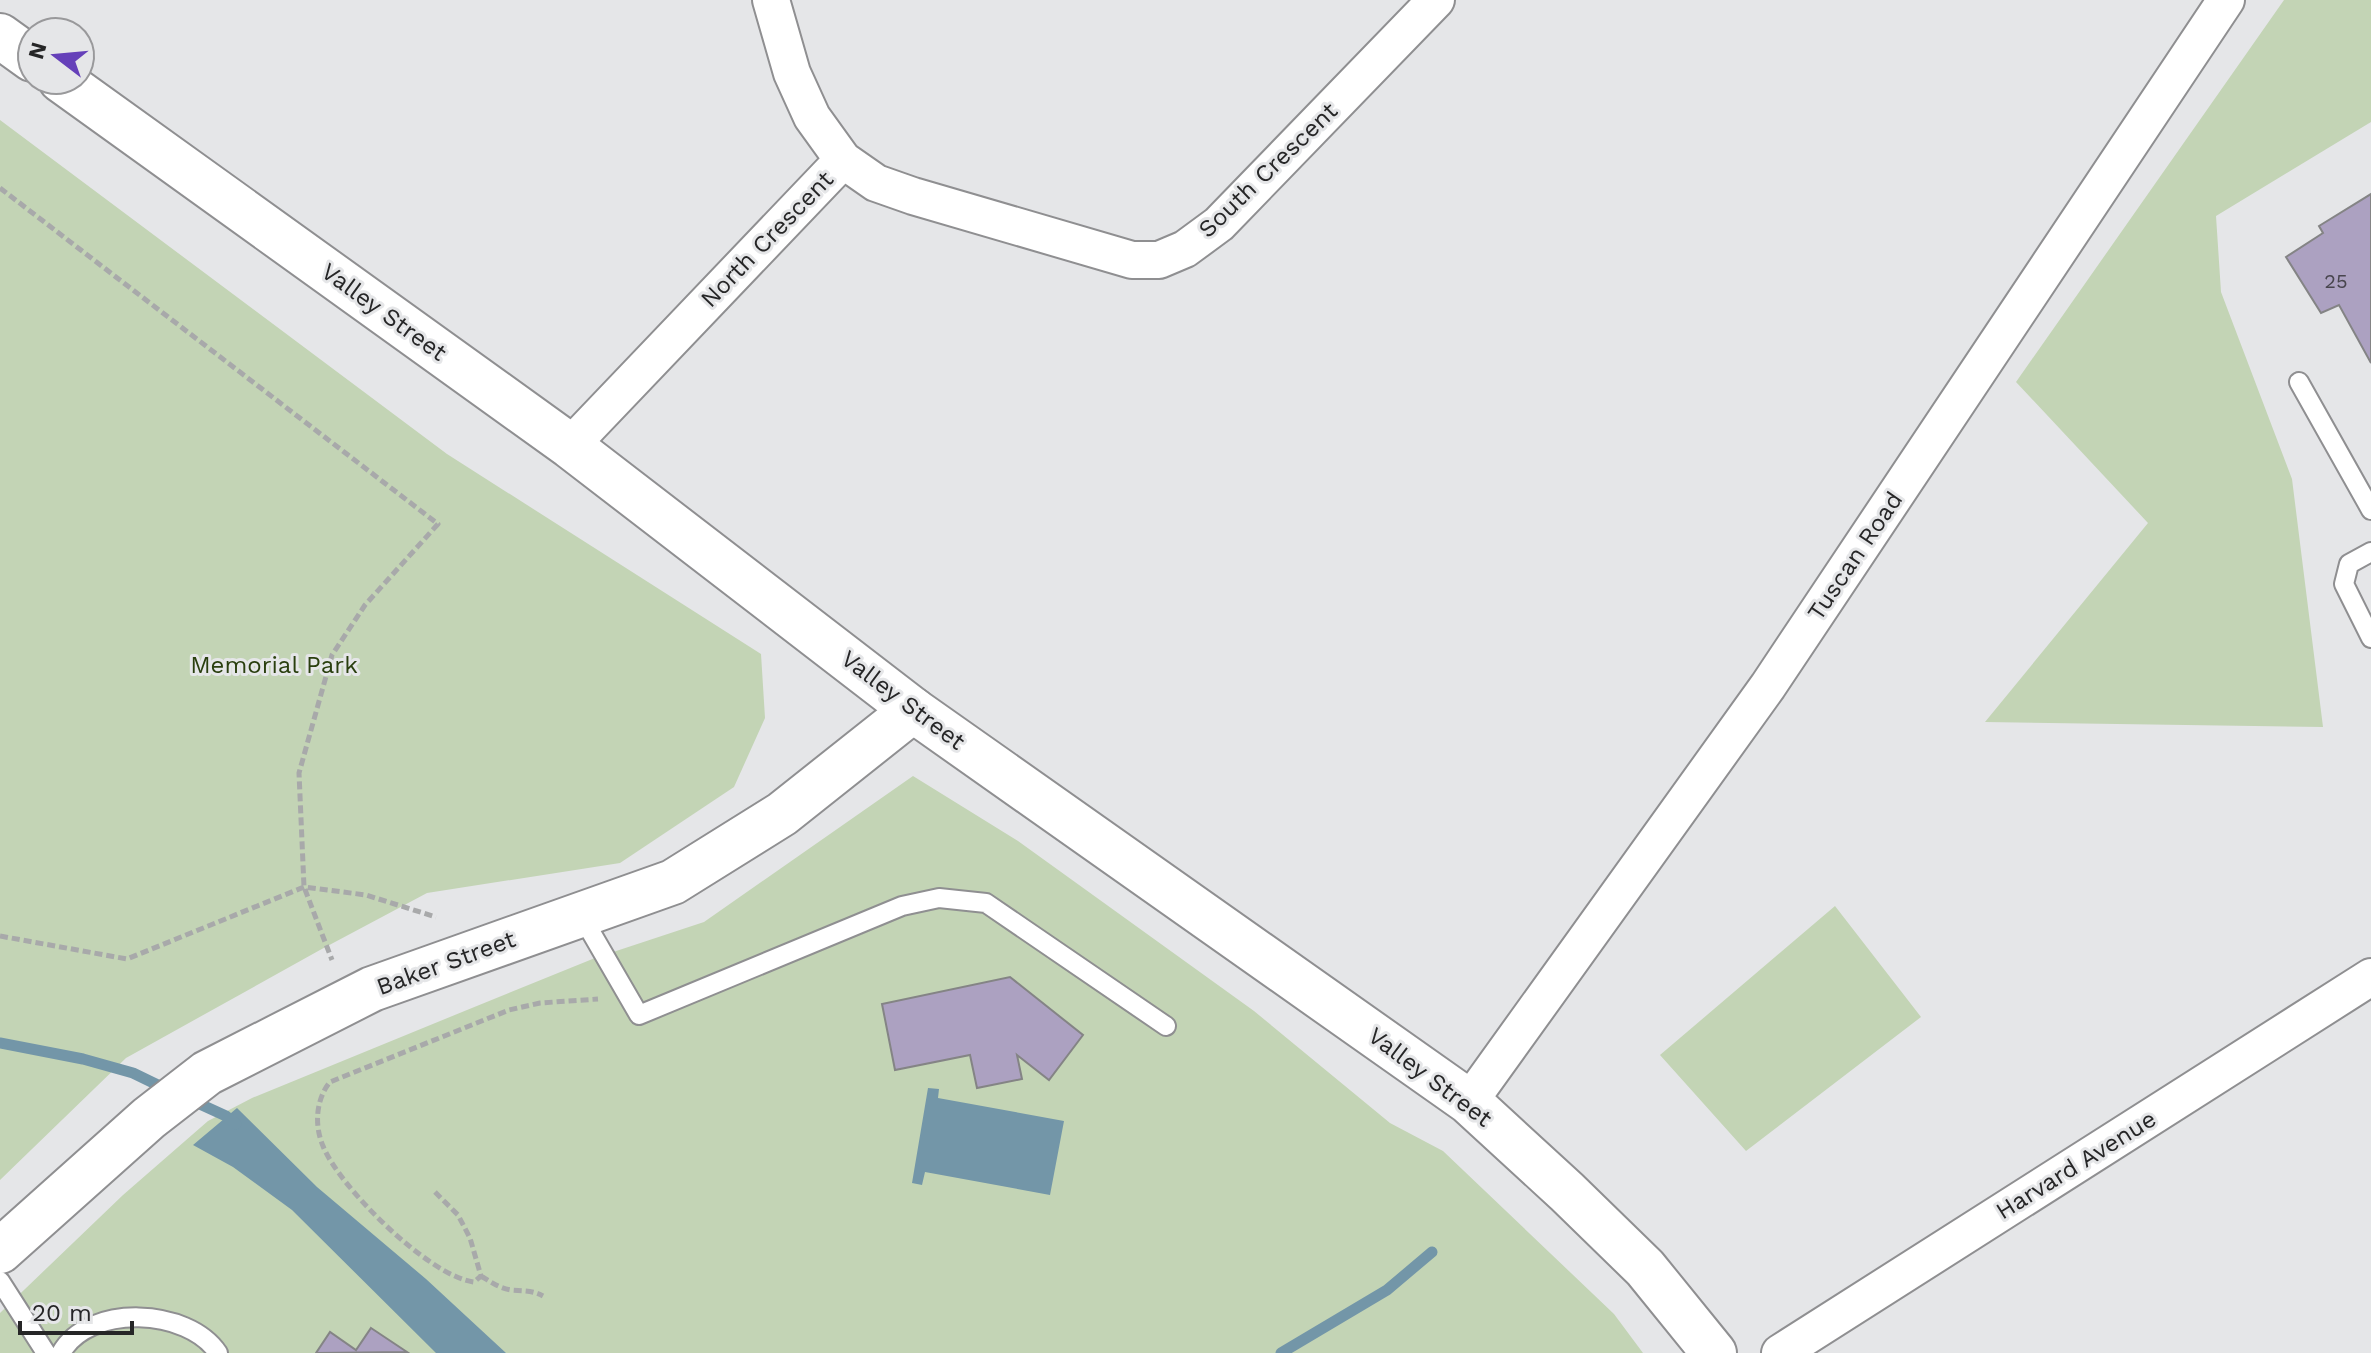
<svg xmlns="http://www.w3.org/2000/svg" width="2371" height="1353" font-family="'Work Sans',sans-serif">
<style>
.green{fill:#c3d4b5}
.water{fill:#7396a8}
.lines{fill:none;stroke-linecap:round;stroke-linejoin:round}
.stream{stroke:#7396a8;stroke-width:11}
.building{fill:#aca1c1;stroke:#848485;stroke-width:2}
.service-casing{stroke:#8f8f91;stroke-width:22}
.minor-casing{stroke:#8f8f91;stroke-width:40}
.tertiary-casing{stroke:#8f8f91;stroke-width:48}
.secondary-casing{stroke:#8f8f91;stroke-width:48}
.path{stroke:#a8a9aa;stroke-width:5;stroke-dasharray:8 4;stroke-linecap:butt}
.service{stroke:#fff;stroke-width:18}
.minor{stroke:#fff;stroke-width:36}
.tertiary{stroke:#fff;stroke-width:44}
.secondary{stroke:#fff;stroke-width:44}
.labels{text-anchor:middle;stroke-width:6;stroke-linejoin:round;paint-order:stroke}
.number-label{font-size:20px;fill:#48454e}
.street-label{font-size:24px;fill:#262627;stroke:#e5e6e8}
.park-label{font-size:24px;fill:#2a3f0f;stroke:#e5e6e8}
</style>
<rect width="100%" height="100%" fill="#e5e6e8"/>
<path class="green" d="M2284,0H2371V122L2216,216L2221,292L2292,479L2323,727L1985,722L2148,523L2016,382Z
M0,120L447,454L761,654L765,718L734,787L620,863L427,893L320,950L126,1058L0,1180Z
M913,776L1018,841L1254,1011L1390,1123L1443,1151L1614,1314L1643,1353H0V1313L123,1195L208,1121L252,1098L467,1010L595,958L704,922Z
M1835,906L1921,1017L1746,1151L1660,1055Z"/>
<path class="water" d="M928,1088L939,1089L938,1098L1064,1121L1050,1195L925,1172L922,1185L912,1183Z
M237,1108L317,1187L426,1279L506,1353H436L292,1210L233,1167L193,1145Z"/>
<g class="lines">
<path class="stream" d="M0,1043L83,1059L133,1073L168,1090
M191,1100L226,1116L236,1124
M1281,1353L1387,1290L1432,1252"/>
</g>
<path class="building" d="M2371,194V363L2339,305L2321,313L2286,257L2323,233L2319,226Z
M1010,977L1083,1035L1049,1080L1017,1055L1022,1079L977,1088L970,1055L895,1070L882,1004Z
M371,1328L407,1352L316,1353L330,1332L356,1350Z"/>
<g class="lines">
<g class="service-casing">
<path id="service" d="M2299,382L2371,510
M2371,552L2349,564L2344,584L2371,638
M581,915L639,1015L902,906L939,898L986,903L1166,1026
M0,1281L46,1353
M61,1353C89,1303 188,1308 218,1353"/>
</g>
<g class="minor-casing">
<path id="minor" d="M843,160L876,183L913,196L1132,260H1159L1185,249L1219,224L1436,0
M570,446L843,160L812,117L792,73L771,0
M1469,1102L1768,686L2226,0
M1780,1353L2371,977"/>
</g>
<g class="tertiary-casing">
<path id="tertiary" d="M0,1251L149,1118L207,1073L372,989L673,882L782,814L913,710"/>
</g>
<g class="secondary-casing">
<path id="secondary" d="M0,36L32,59
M61,80L570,446L913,710L1469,1102L1567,1192L1645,1268L1714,1353"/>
</g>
<path class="path" d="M0,188L438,524L365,605L332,655L299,773L304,887L332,960
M0,936L127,959L304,887L366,895L436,917
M435,1192L458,1215L470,1238L481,1276L474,1282C430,1277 339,1187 323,1146C314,1125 316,1099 330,1082L509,1010L540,1003L598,999
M481,1276C491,1282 499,1288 511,1290C522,1291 532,1290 543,1296"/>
<use href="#service" class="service"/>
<use href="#minor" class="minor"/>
<use href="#tertiary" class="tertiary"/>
<use href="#secondary" class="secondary"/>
</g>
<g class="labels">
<g class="number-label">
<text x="2336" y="288">25</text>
</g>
<g class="street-label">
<text transform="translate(1268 170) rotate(-44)" y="8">South Crescent</text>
<text transform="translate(767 239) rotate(-46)" y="8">North Crescent</text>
<text transform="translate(384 312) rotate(36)" y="8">Valley Street</text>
<text transform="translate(1855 556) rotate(-56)" y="8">Tuscan Road</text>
<text transform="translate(903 700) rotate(37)" y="8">Valley Street</text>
<text transform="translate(446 963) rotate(-20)" y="8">Baker Street</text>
<text transform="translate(1430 1077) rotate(37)" y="8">Valley Street</text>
<text transform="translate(2076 1165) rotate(-32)" y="8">Harvard Avenue</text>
</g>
<g class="park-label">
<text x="274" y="673">Memorial Park</text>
</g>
</g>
<g transform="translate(56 56) rotate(286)"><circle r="38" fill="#e5e6e8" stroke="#99999b" stroke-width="2"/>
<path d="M0-6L14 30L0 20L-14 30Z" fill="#6540b9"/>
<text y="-12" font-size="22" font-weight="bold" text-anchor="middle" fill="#262627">N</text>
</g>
<path d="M20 1321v12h112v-12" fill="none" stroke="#262627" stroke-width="4"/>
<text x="32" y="1321" font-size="24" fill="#262627" stroke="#e5e6e8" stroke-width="6" paint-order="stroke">20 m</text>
</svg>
